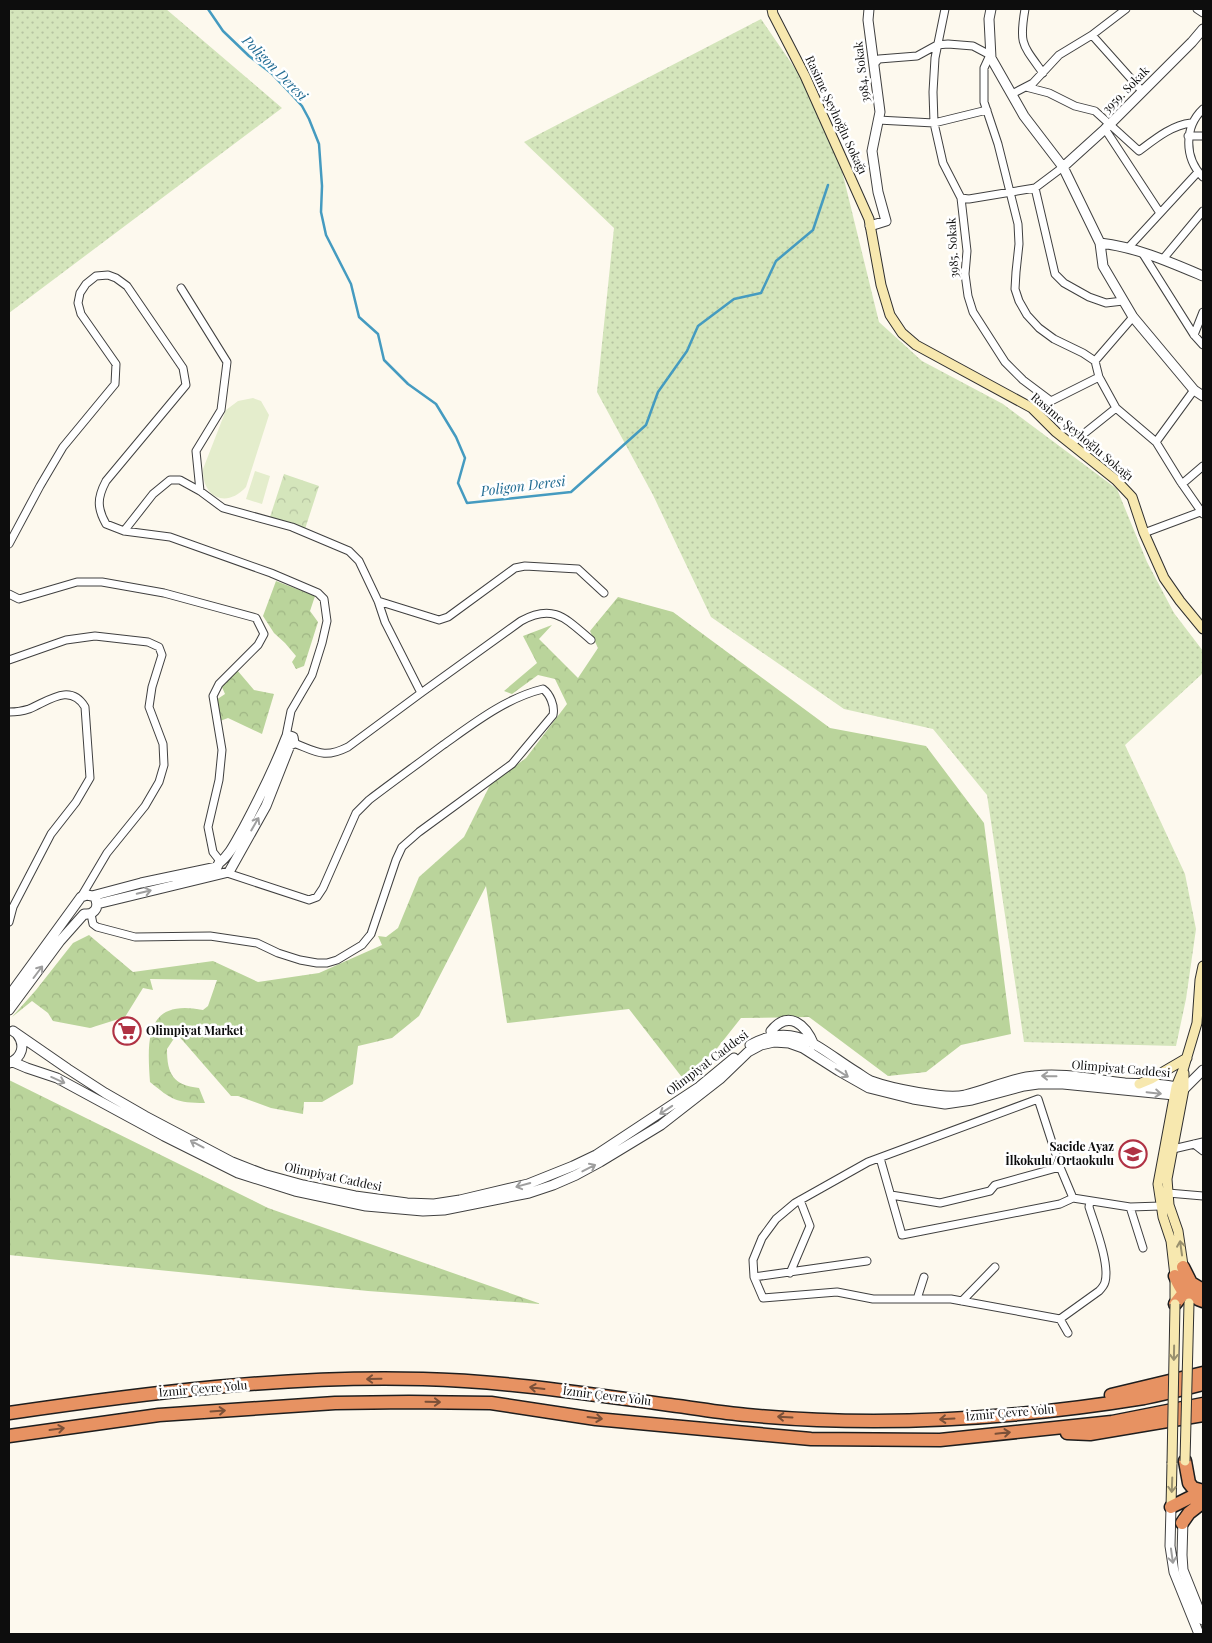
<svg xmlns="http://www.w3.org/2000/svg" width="1212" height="1643" font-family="'Playfair Display',serif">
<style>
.grass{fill:url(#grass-dots)}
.forest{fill:url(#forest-crowns)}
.park{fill:url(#park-crowns)}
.pitch{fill:#e4edcc}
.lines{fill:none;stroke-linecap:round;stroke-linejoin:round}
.stream{stroke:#459bc0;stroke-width:2.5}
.minor-casing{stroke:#404040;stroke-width:9}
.tertiary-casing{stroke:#404040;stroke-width:11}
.secondary-casing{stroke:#2f2f2f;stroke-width:11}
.motorway-casing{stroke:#1e1e1e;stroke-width:15}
.minor{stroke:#fff;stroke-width:7}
.tertiary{stroke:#fff;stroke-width:9}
.secondary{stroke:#f7e8af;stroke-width:9}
.motorway{stroke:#e79262;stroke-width:12}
.secondary-bridge-casing{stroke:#2f2f2f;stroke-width:11;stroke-linecap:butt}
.secondary-bridge{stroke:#f7e8af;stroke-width:9}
.oneway{stroke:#9e9e9e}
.oneway2{stroke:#99906e}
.oneway3{stroke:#7a5038}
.labels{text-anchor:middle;stroke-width:5;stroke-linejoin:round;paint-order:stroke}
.street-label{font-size:12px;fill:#0d0d0d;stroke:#fff}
.poi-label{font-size:12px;font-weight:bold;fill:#0d0d0d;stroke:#fff;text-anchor:start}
.water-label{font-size:14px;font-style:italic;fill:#226c93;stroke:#fff}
</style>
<defs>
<pattern id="grass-dots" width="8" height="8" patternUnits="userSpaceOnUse" patternTransform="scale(1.25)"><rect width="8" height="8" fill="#d4e5bb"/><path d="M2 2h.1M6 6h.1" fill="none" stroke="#b5c3a0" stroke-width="1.8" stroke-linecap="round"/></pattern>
<pattern id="forest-crowns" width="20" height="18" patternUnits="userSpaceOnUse" patternTransform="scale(1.25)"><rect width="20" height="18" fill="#bad49b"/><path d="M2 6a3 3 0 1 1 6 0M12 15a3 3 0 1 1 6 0" fill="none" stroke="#9fb584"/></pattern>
<pattern id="park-crowns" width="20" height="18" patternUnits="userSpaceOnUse" patternTransform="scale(1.25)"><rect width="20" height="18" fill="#d4e5bb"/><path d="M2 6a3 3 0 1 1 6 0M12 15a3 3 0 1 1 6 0" fill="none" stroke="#b5c3a0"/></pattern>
</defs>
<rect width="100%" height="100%" fill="#fdf9ee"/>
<path class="grass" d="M9,9H166L282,108L9,313Z
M761,19L803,80L842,171L879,322L922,361L1003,404L1117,489L1147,562L1174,613L1203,651V673L1125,745L1185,874L1196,929L1186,999L1176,1046L1024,1042L987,795L933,729L844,709L711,617L653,495L597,392L614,228L524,142Z"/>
<path class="forest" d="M276,581L315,596L310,611L318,622L304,666L296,669L292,662L296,656L285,643L274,633L263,616Z
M618,597L673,612L830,728L926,746L984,823L1011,1034L961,1045L926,1072L888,1076L809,1017L741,1018L688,1085L629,1009L507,1023L486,886L419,1016L392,1038L358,1046L353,1084L322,1102H304L303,1114L271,1108L238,1096H231L177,1034L167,1049C167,1074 173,1085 199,1088L205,1103C176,1103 172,1100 150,1082C147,1040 145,998 203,1010L208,1006L217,980L150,979L153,990L143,988L125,1017L90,1028L53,1021L48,1013L32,1001L12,1017L36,990L73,943L89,935L133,972L213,961L258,982L319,973L382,945L378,936L386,937L398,928L419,877L464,837L490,785L526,758L567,704L555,679L538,675L512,694L504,691L537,663L523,636L552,625L539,639L578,678L598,648L590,631Z
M237,670L254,690L274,694L262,734L228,718L220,721L216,700L225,694L221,685Z
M9,1080L268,1208L541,1304L368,1291L9,1255Z"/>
<path class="park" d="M284,474L319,486L305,529L270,517Z"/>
<path class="pitch" d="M253,398L261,401L269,415L246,487C226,509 202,497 203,469L226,410L238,401Z
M255,471L270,476L262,504L246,499Z"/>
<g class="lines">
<path class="stream" d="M208,9L223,31L249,56L271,73L291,94L302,106L309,119L319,144L322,186L321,212L326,235L351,284L359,317L378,334L384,360L408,384L436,404L456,437L465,458L458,483L467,503L571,492L646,425L658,392L687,351L698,326L734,299L761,293L776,261L813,230L828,185"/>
<g class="minor-casing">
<path id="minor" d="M945,9L935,58L933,92L934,123L943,163L961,198L967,251L965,274L968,296L973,312L1005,362L1023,380L1051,401
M1025,9C1019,44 1022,44 1043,73
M1197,9L1203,13
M1092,35L1142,91
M874,64L879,59L917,56L937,45L948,44L973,46L990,55L984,68V102L998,144L1018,224L1019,244L1016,272L1015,289L1019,301L1027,315L1039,328L1054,339L1083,353L1095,361L1099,377L1116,408L1156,442L1180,481L1203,514
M1026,87L1049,93L1075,106L1095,111L1139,151C1155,139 1172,125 1191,123
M1012,94L1033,83L1059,55L1092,35L1126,9
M1203,109C1184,127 1184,158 1203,177
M878,120L934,123L987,110
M1105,129L1160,213
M1188,136H1203
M1035,188L1055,274L1064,283L1089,297L1106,303L1123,301
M961,198L969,199L1035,188L1063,167
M1128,248L1198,172
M1143,254L1194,335L1203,345
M1163,259L1203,211
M181,288L227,362L221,410L196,451L200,491
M1194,335L1203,312
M1095,361L1133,317
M1032,408L1051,401L1099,377
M1156,442L1194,390
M1071,444L1116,408
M1182,484L1203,466
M124,531L153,494L170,480H180L200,491L223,508L292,527L349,551L359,561L378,601L385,622L421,693
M1144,533L1203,511
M9,544L40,486L63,447L115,384L116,364L81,314L78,303L80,293L86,284L96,276L108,275L116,278L127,286L183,368L186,385L106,481C97,498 97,508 106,524L124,531L170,537L271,573L318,593L324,599L327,621L322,643L312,675L291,711L285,741
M9,594L19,599L77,582H102L164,593L256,618L264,634L258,645L219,684L213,696L222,750L219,780L208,827L213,852L220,861
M378,601L439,620L448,617L515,568L525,566L578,569L604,593
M9,660L66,640L95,636L148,642L159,647L162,655L152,687L149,707L163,744L164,765L159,782L145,806L107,853L81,897
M9,712C15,712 23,711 29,709C47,702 70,682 85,707L90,778L76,802L51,834L13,907L9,922
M294,743C317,752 324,759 348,747L421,693L521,621C554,603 566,619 591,640
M91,914L93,924L97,927L135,937L210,936L257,943L278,953L300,960L317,963H327L337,960L362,945L371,934L396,860L402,847L419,832L512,764L553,715C555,706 550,694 543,689C506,698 474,723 443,745C419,763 394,781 369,800L356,813L323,888L317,897L309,900L227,873
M1194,1144L1203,1151
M1173,1149L1203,1142
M880,1158L902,1235L1060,1204L1073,1198
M1168,1193L1203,1196
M891,1195L940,1203L990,1191L995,1185L1060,1167
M1090,1201L1089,1207C1095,1226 1110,1264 1105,1282C1104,1286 1102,1288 1099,1291L1060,1319L951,1299H873L837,1292L763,1298L754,1277L753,1260L762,1238L776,1219L795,1203L868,1162L1038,1099L1060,1167L1073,1198L1130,1207L1143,1248
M1130,1207L1161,1206
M790,1273L810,1226L800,1200
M754,1277L867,1261
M917,1299L924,1277
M962,1301L995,1267
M1060,1319L1068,1333"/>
</g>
<g class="tertiary-casing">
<path id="tertiary" d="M869,9L868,20L880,112L872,151L878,192L886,221L870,226
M991,9L989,19L991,58L1024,116L1063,167L1100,243L1103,266L1133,317L1194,390L1203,396
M1063,167L1105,129L1192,42L1203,29
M1100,243C1136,247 1170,262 1203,276
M9,996L81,897L87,895L92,896L141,883L217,867L219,863C230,855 236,841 243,829C259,799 274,769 286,738L290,736L293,737L294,743L290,745L266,806L229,872L97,904
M9,1010L60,941L84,914C93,915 99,909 96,900
M13,1031L68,1069L105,1093L145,1116L232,1162L263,1174L303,1185L355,1196L407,1203L434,1204L460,1200L528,1184L573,1166L596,1155L699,1087L734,1058
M775,1038L771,1031C789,1009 806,1025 814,1045
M750,1045C795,1020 818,1048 855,1071C860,1074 866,1079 871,1081C890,1088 946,1100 965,1095C988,1090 1010,1078 1034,1076C1064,1072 1095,1080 1125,1083C1143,1084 1164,1083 1181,1088
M13,1062L27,1068L57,1078L164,1136L238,1173L295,1191L366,1206L423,1211L444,1210L529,1193L553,1185L576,1175L600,1162L661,1125L720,1079L748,1052L761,1045L774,1042L789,1043L803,1048L839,1071L869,1088L913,1099L945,1104L972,1100L1024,1086L1038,1084H1063L1174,1095L1184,1089L1203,1070
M9,1063C22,1058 26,1045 17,1034
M1171,1507L1170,1546L1174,1572L1199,1634
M1183,1519L1182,1555L1183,1570L1203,1620"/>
</g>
<g class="secondary-casing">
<path id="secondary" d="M772,9L773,14L805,76L869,219L881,285L890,315L902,333L916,345L1032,408L1056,432L1116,480L1132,497L1144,533L1164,578L1180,601L1203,629
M1184,1073V1089L1167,1179L1169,1205L1178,1231L1184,1272
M1139,1084L1151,1079L1187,1058
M1175,1304V1276L1171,1241L1163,1217L1158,1184L1176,1087L1183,1070L1197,1023L1200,980L1203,966
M1171,1507L1172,1463"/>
</g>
<g class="motorway-casing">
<path id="motorway" d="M1183,1267L1191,1283L1201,1289
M1175,1276C1184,1296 1184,1293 1203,1301
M1175,1304L1187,1289L1199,1288
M1111,1395L1203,1373
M9,1413C146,1393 285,1375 423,1379C506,1381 588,1394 670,1405C695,1408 721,1413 747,1415C879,1428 1014,1419 1144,1398C1164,1394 1184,1389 1203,1384
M1067,1433L1090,1434L1203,1415
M9,1436L159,1415L335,1403L409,1402L491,1403L596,1419L811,1439L940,1440L1112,1422L1203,1404
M1185,1461L1189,1483L1193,1488L1203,1491
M1171,1507L1203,1491
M1182,1523L1189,1513L1203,1502"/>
</g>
<use href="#minor" class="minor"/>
<use href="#tertiary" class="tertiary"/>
<use href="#secondary" class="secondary"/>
<use href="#motorway" class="motorway"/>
<g class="secondary-bridge-casing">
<path id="secondary-bridge" d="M1185,1461L1189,1303
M1172,1463L1175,1304"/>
</g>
<use href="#secondary-bridge" class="secondary-bridge"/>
</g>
<defs><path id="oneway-shaft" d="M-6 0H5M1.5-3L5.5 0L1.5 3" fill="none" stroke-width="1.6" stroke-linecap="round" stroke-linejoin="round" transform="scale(1.25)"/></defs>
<g class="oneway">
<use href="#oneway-shaft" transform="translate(255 824) rotate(-60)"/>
<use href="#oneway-shaft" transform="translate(144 892) rotate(-13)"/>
<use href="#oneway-shaft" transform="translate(38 972) rotate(-53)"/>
<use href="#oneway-shaft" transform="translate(842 1073) rotate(32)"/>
<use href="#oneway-shaft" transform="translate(1049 1076) rotate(-179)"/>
<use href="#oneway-shaft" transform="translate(58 1080) rotate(24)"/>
<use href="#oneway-shaft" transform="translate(1154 1093) rotate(6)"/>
<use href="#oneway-shaft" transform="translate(666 1110) rotate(146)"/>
<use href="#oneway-shaft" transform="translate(197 1144) rotate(-152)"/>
<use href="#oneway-shaft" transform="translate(589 1168) rotate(-27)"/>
<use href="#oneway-shaft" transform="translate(523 1185) rotate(165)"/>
<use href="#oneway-shaft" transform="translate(1172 1556) rotate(82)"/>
</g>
<g class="oneway2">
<use href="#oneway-shaft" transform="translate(1181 1248) rotate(-98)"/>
<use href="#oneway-shaft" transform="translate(1174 1353) rotate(91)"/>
<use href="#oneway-shaft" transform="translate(1172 1485) rotate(92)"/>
</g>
<g class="oneway3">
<use href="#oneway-shaft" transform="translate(374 1379) rotate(179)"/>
<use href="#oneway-shaft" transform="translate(537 1388) rotate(-173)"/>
<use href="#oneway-shaft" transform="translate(433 1402) rotate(1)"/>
<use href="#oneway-shaft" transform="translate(218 1411) rotate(-4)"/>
<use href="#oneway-shaft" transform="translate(785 1417) rotate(-177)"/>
<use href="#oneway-shaft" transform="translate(595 1418) rotate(7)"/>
<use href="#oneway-shaft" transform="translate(947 1419) rotate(177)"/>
<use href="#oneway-shaft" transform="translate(57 1429) rotate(-8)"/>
<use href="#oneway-shaft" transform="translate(1003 1433) rotate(-6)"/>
</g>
<defs>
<g id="supermarket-ring" transform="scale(1.4375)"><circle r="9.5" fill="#fff" stroke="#b03244" stroke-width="1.5"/><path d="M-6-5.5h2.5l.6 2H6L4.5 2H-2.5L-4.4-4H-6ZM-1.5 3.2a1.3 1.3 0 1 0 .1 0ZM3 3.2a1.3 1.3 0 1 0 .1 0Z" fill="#b03244"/></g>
<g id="school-ring" transform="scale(1.4375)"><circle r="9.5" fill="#fff" stroke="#b03244" stroke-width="1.5"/><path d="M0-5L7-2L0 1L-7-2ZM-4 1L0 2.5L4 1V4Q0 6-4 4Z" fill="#b03244"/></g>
</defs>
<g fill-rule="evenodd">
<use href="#supermarket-ring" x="127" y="1031"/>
<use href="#school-ring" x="1133" y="1154"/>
</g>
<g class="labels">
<g class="street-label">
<text transform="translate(862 72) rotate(-97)" y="4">3984. Sokak</text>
<text transform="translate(1126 90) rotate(-45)" y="4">3959. Sokak</text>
<text transform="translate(836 115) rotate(65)" y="4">Rasime Şeyhoğlu Sokağı</text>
<text transform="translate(953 248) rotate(-93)" y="4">3985. Sokak</text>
<text transform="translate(1082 437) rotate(40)" y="4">Rasime Şeyhoğlu Sokağı</text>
<text transform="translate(707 1063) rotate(-37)" y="4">Olimpiyat Caddesi</text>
<text transform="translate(1121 1069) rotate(5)" y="4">Olimpiyat Caddesi</text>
<text transform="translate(333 1177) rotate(12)" y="4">Olimpiyat Caddesi</text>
<text transform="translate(203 1389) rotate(-5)" y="4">İzmir Çevre Yolu</text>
<text transform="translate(607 1396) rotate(7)" y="4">İzmir Çevre Yolu</text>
<text transform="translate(1010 1413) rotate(-5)" y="4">İzmir Çevre Yolu</text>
</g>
<g class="poi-label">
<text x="146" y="1035">Olimpiyat Market</text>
<text x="1114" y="1151" text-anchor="end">Sacide Ayaz<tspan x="1114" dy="14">İlkokulu/Ortaokulu</tspan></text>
</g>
<g class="water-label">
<text transform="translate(275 68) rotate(45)" y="5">Poligon Deresi</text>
<text transform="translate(523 486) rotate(-7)" y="5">Poligon Deresi</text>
</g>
</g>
<rect width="1212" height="1643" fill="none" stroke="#0d0d0d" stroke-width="20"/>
</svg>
